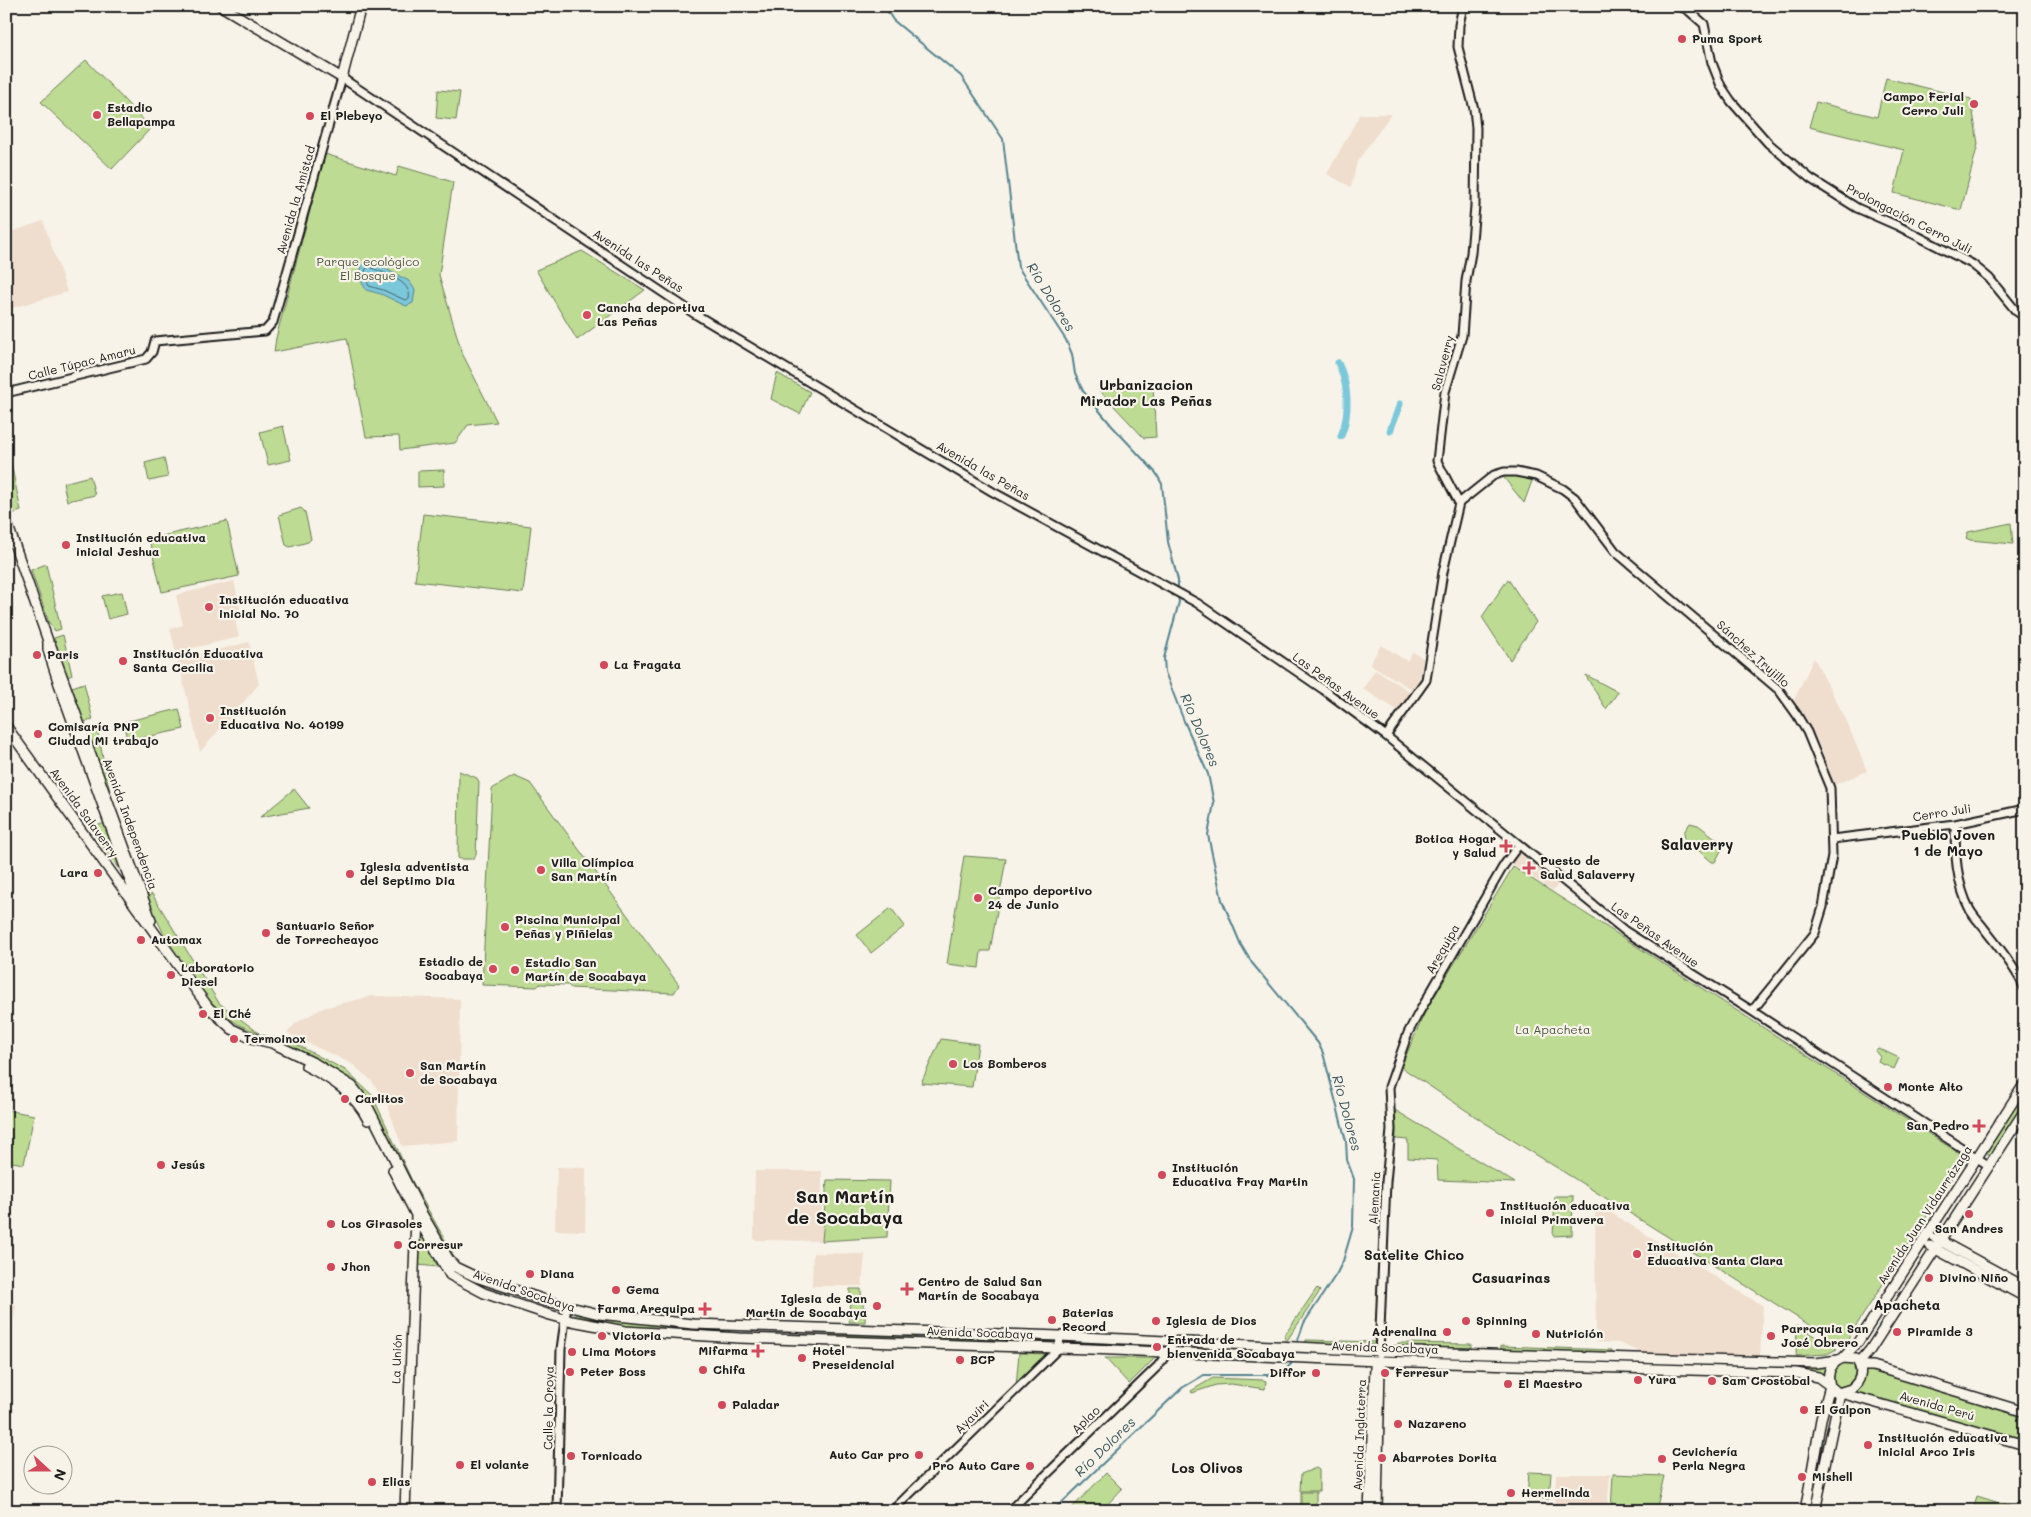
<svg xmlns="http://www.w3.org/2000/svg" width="2031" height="1517" font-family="Mali,sans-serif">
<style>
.built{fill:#efddcd}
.green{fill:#bddb93;stroke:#6c7c58}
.water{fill:#7cc8db;stroke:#56838f}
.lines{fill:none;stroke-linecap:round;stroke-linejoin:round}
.shore{stroke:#426168;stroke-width:1}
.stream{stroke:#56838f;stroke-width:2}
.canal{stroke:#7cc8db;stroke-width:7}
.minor-casing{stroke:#1c1c1c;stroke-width:11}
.major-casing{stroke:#1c1c1c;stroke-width:12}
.minor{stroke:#f7f3e8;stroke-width:7}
.major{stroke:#f7f3e8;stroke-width:9}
.poi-dot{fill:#d1495b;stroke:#f7f3e8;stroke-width:2}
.labels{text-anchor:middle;stroke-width:4.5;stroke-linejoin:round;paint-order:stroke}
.poi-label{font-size:12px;font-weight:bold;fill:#1c1c1c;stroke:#f7f3e8;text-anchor:start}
.street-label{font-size:12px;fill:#1c1c1c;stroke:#f7f3e8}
.park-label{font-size:12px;fill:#4c5540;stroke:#f7f3e8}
.water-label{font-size:14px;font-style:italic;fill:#3e585f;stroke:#f7f3e8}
.neighbourhood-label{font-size:14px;font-weight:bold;fill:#1c1c1c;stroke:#f7f3e8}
.quarter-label{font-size:15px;font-weight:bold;fill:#1c1c1c;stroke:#f7f3e8}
.district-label{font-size:18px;font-weight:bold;fill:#1c1c1c;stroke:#f7f3e8}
</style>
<rect width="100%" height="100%" fill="#f7f3e8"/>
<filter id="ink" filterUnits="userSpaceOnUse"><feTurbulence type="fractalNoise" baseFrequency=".02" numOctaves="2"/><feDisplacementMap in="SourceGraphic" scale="10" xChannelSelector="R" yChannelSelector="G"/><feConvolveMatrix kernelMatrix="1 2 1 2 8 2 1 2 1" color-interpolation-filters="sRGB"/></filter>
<g filter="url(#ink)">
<path class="built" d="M1360,114H1391L1357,162L1351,187L1327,174Z
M43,221L67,292L12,308L6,296V234Z
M234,581L242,619L235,621L239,637L176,652L170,629L183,625L176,595Z
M249,642L259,684L200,752L178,660Z
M1381,645L1407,661L1413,652L1423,658L1420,678L1413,690L1370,664Z
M1814,658L1844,716L1867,771L1834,785L1819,744L1794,700Z
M1375,670L1411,692L1399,711L1363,689Z
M1520,851L1560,882L1553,891L1511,863Z
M372,996L460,999L458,1141L402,1146L386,1102L372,1081L352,1064L287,1033L296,1023L323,1008Z
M557,1167L586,1168L585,1231L555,1230Z
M755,1171H822V1241L754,1240Z
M1595,1203L1763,1306L1760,1356L1640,1352L1619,1343L1596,1342Z
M813,1253L865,1254L862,1286H812Z
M6,1304L16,1306L7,1361H6Z
M1556,1474H1610L1607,1511H1554Z"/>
<path class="green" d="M86,60L151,128L112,169L41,102Z
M1886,78L1971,99L1978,144L1961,210L1894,193L1904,150L1809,127L1816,102L1877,117Z
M438,90L460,92L456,120L436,118Z
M325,154L396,176L399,166L453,182L439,275L462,353L497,422L468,425L455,443L400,450L399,436L366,437L347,338L274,352L276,338Z
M582,251L645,290L577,340L536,270Z
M777,373L810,392L800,414L771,399Z
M1153,387L1156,437L1144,438L1099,390Z
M283,426L291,460L268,465L260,432Z
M8,449L21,511L12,514L6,498V450Z
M164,458L168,477L149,481L145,463Z
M444,470V486L418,487V471Z
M1501,474H1516L1533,478L1524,503Z
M90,476L95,495L67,501L63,483Z
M301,508L305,512L311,539L308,542L290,547L286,545L279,515Z
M423,514L531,526L523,593L415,581Z
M227,521L239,576L162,592L149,539Z
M2011,523L2013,544L1970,540L1966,538L1968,532Z
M46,564L61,629L55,631L49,623L31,570Z
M1508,579L1536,622L1510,660L1482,617Z
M122,592L127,614L108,619L102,596Z
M63,635L72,675L67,677L54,638Z
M1586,675L1618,692L1606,709L1586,676Z
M84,683L93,720L84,722L72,687Z
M179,709L184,729L127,741L124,722Z
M97,729L111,797L87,731Z
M459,771L477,778L479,782L476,855L474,859H459L458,858Z
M514,776L530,783L679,985L674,993L571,988L568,985L540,984L537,987L482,985L492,789Z
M294,789L309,808L260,817Z
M105,823L120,867L118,868L90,828Z
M1690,823L1698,825L1722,843L1723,847L1715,862H1712L1685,839L1684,832Z
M964,856L1006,859L990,951H981L979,968L947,964Z
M1513,867L1965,1157L1843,1346L1482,1121L1401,1067L1426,1010Z
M146,892L149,896L152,894L219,1003L259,1033C201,1016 167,944 145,893Z
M891,908L905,926L871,953L857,935Z
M282,1037L345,1070L372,1095L413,1183L453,1254L450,1256L433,1228L372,1109L333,1070L280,1041Z
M941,1039L978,1044L972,1087L921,1083Z
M1878,1048L1899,1058L1894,1069L1878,1062L1880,1057L1875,1051Z
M2025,1092V1103L1991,1156L1986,1152Z
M6,1110L34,1115L24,1164L6,1161Z
M1395,1110L1515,1183L1438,1180L1437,1160L1408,1158V1140L1396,1139Z
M827,1180L890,1181L887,1237L822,1241Z
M1555,1196H1573L1572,1235L1553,1236Z
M420,1236H423L438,1267L418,1265Z
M1317,1288L1320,1291L1286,1342L1284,1336Z
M850,1289H861C861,1301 866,1310 865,1322H849Z
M576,1313L730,1329L729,1334L645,1330L575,1318Z
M1797,1325L1837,1349L1827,1354L1796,1356Z
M830,1332L916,1335V1341L830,1338Z
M934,1335L1050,1338V1344L933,1341Z
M1306,1340L1376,1342L1377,1346L1375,1347L1306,1344Z
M1398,1343L1471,1344V1348L1398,1347Z
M1501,1346L1612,1350V1353L1501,1350Z
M1019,1353L1049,1354L1016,1386Z
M1105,1358H1155L1129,1384Z
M1637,1361L1824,1366L1826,1370L1823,1376L1810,1371L1637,1365Z
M1845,1362L1855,1365C1857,1378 1852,1384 1841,1389L1834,1384C1833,1374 1836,1366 1845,1362Z
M1866,1366L2025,1415V1439L1853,1393L1863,1382Z
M1213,1378L1263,1380L1266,1381L1265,1389L1231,1384L1216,1385L1192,1393L1191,1391Z
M1316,1468L1319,1470V1491H1300L1301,1474Z
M1529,1472L1551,1473L1549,1499L1527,1498Z
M1106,1473L1122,1489L1101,1511H1073L1071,1509Z
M1613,1474L1664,1476L1656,1511H1611Z
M1301,1492H1316V1511H1301Z
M1977,1496L2025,1511H1973Z"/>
<path class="water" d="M370,261L409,281L415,290L413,303L406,306L381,294L366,290L359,277L362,265Z"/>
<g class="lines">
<path class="shore" d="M370,267C383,273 413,281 409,299L405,300L383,290L369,286L364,276L366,269Z"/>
<path class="stream" d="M884,6L893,20L961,76L1003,139L1018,267L1066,340L1072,354L1075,374L1083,391L1112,426L1156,473L1162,484L1168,542L1178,580V589
M1178,596L1179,602L1164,658L1165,672L1184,721L1208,774L1214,803L1208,835L1222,900L1241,945L1252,963L1318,1043L1323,1053L1346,1141L1347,1160L1354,1179L1353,1227L1343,1261L1337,1273L1304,1323L1297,1343
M1053,1511L1182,1388L1204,1375H1280L1291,1364L1293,1360"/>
<path class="canal" d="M1338,363C1349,385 1350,414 1341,436
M1390,431L1400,404"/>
<g class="minor-casing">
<path id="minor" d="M1679,6L1688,10L1704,24L1712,63L1721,86L1731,101L1768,143L1811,179L1857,208L1898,226L1972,264L1989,278L2016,311L2025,317
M6,393L146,359L152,352L155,341L265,331L273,322L342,78L695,314L993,492L1197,603L1324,690L1386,736L1625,931L1752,1011L1988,1165
M1459,503L1494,475L1504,472H1516L1536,476L1563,489L1575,498L1616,552L1779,690L1797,715L1807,732L1830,788L1832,855L1823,907L1815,933L1752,1011
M6,544L14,542
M1386,736L1426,680L1443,572L1459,503L1437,461L1445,392L1462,336L1466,281L1471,253L1475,206L1476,128L1474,109L1458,47L1459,25L1463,6
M1955,824C1955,853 1956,883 1970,910C1974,917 1981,924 1986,931C1998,946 2018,972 2025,989
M1832,839L1955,824L2025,809
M1379,1354L1386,1182L1391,1130L1389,1087L1408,1033L1417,1016L1504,865L1518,846
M557,1511L561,1349L567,1306
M892,1511L1059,1348L1060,1336
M1009,1511L1158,1366L1175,1342"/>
</g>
<g class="major-casing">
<path id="major" d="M221,6L342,78L361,6
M6,520L48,641V650L59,684L138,903
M51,646L151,920
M6,726L208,1007L232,1029L251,1038L272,1043L287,1050L316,1064L352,1086L368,1107L421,1212L449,1260L455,1267L476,1277L554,1303L599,1314L693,1324L1060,1336L1380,1351L1816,1363L1838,1360
M306,1066C332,1079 355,1094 368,1120
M393,1170L416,1215L450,1275L484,1293L550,1315L572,1321L625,1331L739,1338L1090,1349L1379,1361L1796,1373L1818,1377L1829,1385
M1935,1238L2025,1287
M1930,1246L2025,1297
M1843,1358L1858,1342L2025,1083
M1843,1358L1856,1359C1864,1370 1861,1381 1851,1389L1838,1393L1830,1386C1826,1373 1830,1363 1843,1358Z
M1859,1363L1870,1350L2025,1110
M1860,1366H1873L2025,1412
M1841,1393L2025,1445
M405,1511L416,1216
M1369,1511L1375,1367L1379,1361
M1377,1511L1380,1366
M1805,1511L1821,1419L1830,1386
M1815,1511L1840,1393"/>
</g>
<use href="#minor" class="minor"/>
<use href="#major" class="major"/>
</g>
</g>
<g class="poi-dot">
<circle cx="1682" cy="39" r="5"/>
<circle cx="1974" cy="104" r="5"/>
<circle cx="97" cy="115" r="5"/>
<circle cx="310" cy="116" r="5"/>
<circle cx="587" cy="315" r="5"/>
<circle cx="66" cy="545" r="5"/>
<circle cx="209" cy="607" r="5"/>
<circle cx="37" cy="655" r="5"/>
<circle cx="123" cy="661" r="5"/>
<circle cx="604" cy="665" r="5"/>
<circle cx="210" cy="718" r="5"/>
<circle cx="38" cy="734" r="5"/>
<path d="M1503.5 838.5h5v5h5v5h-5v5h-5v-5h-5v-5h5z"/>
<path d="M1526.5 860.5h5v5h5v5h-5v5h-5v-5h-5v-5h5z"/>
<circle cx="541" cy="870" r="5"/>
<circle cx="98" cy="873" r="5"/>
<circle cx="350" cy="874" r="5"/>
<circle cx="978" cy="898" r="5"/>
<circle cx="505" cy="927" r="5"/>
<circle cx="266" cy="933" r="5"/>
<circle cx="141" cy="940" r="5"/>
<circle cx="493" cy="969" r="5"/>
<circle cx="515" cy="970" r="5"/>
<circle cx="171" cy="975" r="5"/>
<circle cx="203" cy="1014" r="5"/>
<circle cx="234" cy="1039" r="5"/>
<circle cx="953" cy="1064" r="5"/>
<circle cx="410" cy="1073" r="5"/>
<circle cx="1888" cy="1087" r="5"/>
<circle cx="345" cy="1099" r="5"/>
<path d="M1976.5 1118.5h5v5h5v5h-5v5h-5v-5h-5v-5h5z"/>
<circle cx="161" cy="1165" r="5"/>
<circle cx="1162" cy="1175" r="5"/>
<circle cx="1490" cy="1213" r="5"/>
<circle cx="1969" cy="1214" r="5"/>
<circle cx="331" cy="1224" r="5"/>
<circle cx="398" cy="1245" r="5"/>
<circle cx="1637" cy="1254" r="5"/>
<circle cx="331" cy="1267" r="5"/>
<circle cx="530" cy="1274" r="5"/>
<circle cx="1929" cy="1278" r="5"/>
<path d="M904.5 1281.5h5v5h5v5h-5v5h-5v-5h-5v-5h5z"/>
<circle cx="616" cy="1290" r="5"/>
<circle cx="877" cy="1306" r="5"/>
<path d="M702.5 1301.5h5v5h5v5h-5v5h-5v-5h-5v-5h5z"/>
<circle cx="1052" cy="1320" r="5"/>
<circle cx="1156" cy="1321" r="5"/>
<circle cx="1466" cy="1321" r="5"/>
<circle cx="1447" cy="1332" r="5"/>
<circle cx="1897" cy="1332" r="5"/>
<circle cx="1536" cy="1334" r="5"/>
<circle cx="602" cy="1336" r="5"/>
<circle cx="1771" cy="1336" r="5"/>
<circle cx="1157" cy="1347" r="5"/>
<path d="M755.5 1343.5h5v5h5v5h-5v5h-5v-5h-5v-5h5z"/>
<circle cx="572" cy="1352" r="5"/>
<circle cx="802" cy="1358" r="5"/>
<circle cx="960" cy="1360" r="5"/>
<circle cx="703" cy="1370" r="5"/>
<circle cx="570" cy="1372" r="5"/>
<circle cx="1316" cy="1373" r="5"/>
<circle cx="1385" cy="1373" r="5"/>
<circle cx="1638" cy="1380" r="5"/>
<circle cx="1712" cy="1381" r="5"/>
<circle cx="1508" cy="1384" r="5"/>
<circle cx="722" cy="1405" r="5"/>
<circle cx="1804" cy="1410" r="5"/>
<circle cx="1398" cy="1424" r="5"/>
<circle cx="1868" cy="1445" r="5"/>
<circle cx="919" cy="1455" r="5"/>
<circle cx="571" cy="1456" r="5"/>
<circle cx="1382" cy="1458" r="5"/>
<circle cx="1662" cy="1459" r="5"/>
<circle cx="460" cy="1465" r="5"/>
<circle cx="1030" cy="1466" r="5"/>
<circle cx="1802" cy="1477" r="5"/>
<circle cx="372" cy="1482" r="5"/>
<circle cx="1511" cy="1493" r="5"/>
</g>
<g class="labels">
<g class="poi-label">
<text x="1692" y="43">Puma Sport</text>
<text x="1964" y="101" text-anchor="end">Campo Ferial<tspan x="1964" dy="14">Cerro Juli</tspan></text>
<text x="107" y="112">Estadio<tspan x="107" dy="14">Bellapampa</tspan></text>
<text x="320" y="120">El Plebeyo</text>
<text x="597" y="312">Cancha deportiva<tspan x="597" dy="14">Las Peñas</tspan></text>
<text x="76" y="542">Institución educativa<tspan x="76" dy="14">inicial Jeshua</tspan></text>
<text x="219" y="604">Institución educativa<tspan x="219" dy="14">inicial No. 70</tspan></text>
<text x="133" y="658">Institución Educativa<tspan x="133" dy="14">Santa Cecilia</tspan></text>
<text x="47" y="659">Paris</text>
<text x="614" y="669">La Fragata</text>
<text x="220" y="715">Institución<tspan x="220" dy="14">Educativa No. 40199</tspan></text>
<text x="48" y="731">Comisaría PNP<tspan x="48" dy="14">Ciudad Mi trabajo</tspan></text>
<text x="1496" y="843" text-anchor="end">Botica Hogar<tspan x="1496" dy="14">y Salud</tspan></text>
<text x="1540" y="865">Puesto de<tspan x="1540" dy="14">Salud Salaverry</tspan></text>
<text x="551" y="867">Villa Olímpica<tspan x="551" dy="14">San Martín</tspan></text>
<text x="360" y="871">Iglesia adventista<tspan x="360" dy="14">del Septimo Dia</tspan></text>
<text x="88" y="877" text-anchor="end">Lara</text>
<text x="988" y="895">Campo deportivo<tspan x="988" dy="14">24 de Junio</tspan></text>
<text x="515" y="924">Piscina Municipal<tspan x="515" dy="14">Peñas y Piñielas</tspan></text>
<text x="276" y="930">Santuario Señor<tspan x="276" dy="14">de Torrecheayoc</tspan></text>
<text x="151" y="944">Automax</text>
<text x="483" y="966" text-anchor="end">Estadio de<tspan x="483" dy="14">Socabaya</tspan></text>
<text x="525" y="967">Estadio San<tspan x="525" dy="14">Martín de Socabaya</tspan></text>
<text x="181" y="972">Laboratorio<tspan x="181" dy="14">Diesel</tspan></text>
<text x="213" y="1018">El Ché</text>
<text x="244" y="1043">Termoinox</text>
<text x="963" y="1068">Los Bomberos</text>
<text x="420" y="1070">San Martín<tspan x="420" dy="14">de Socabaya</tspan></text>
<text x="1898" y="1091">Monte Alto</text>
<text x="355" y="1103">Carlitos</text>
<text x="1969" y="1130" text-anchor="end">San Pedro</text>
<text x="171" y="1169">Jesús</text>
<text x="1172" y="1172">Institución<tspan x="1172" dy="14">Educativa Fray Martin</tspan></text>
<text x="1500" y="1210">Institución educativa<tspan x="1500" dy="14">inicial Primavera</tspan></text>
<text x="341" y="1228">Los Girasoles</text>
<text x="1969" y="1233" text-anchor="middle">San Andres</text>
<text x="408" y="1249">Corresur</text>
<text x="1647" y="1251">Institución<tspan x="1647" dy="14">Educativa Santa Clara</tspan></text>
<text x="341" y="1271">Jhon</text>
<text x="540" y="1278">Diana</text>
<text x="1939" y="1282">Divino Niño</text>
<text x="918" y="1286">Centro de Salud San<tspan x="918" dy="14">Martín de Socabaya</tspan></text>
<text x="626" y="1294">Gema</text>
<text x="867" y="1303" text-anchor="end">Iglesia de San<tspan x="867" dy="14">Martin de Socabaya</tspan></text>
<text x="695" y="1313" text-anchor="end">Farma Arequipa</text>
<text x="1062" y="1317">Baterias<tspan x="1062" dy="14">Record</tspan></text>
<text x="1166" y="1325">Iglesia de Dios</text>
<text x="1476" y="1325">Spinning</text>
<text x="1781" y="1333">Parroquia San<tspan x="1781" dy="14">José Obrero</tspan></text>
<text x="1437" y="1336" text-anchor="end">Adrenalina</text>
<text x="1907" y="1336">Piramide 3</text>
<text x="1546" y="1338">Nutrición</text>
<text x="612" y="1340">Victoria</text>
<text x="1167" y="1344">Entrada de<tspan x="1167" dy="14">bienvenida Socabaya</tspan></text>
<text x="748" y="1355" text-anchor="end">Mifarma</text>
<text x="812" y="1355">Hotel<tspan x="812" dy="14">Preseidencial</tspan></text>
<text x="582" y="1356">Lima Motors</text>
<text x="970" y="1364">BCP</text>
<text x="713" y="1374">Chifa</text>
<text x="580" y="1376">Peter Boss</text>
<text x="1306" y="1377" text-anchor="end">Diffor</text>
<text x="1395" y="1377">Ferresur</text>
<text x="1648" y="1384">Yura</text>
<text x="1722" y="1385">Sam Crostobal</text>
<text x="1518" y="1388">El Maestro</text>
<text x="732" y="1409">Paladar</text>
<text x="1814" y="1414">El Galpon</text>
<text x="1408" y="1428">Nazareno</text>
<text x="1878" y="1442">Institución educativa<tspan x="1878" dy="14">inicial Arco Iris</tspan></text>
<text x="1672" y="1456">Cevichería<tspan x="1672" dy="14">Perla Negra</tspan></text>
<text x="909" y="1459" text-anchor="end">Auto Car pro</text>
<text x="581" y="1460">Tornicado</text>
<text x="1392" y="1462">Abarrotes Dorita</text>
<text x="470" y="1469">El volante</text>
<text x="1020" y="1470" text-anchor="end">Pro Auto Care</text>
<text x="1812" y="1481">Mishell</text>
<text x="382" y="1486">Elias</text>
<text x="1521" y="1497">Hermelinda</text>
</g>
<g class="street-label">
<text transform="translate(296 200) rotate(-74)" y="4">Avenida la Amistad</text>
<text transform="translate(1909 219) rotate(27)" y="4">Prolongación Cerro Juli</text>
<text transform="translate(638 261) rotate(33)" y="4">Avenida las Peñas</text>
<text transform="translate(82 363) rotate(-14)" y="4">Calle Túpac Amaru</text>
<text transform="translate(1443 363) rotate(-75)" y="4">Salaverry</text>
<text transform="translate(983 471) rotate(30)" y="4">Avenida las Peñas</text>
<text transform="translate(1753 654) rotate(42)" y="4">Sánchez Trujillo</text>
<text transform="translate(1336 686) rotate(36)" y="4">Las Peñas Avenue</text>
<text transform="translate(84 813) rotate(54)" y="4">Avenida Salaverry</text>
<text transform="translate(1942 813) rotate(-9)" y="4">Cerro Juli</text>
<text transform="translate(130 824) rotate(70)" y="4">Avenida Independencia</text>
<text transform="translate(1655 935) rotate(35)" y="4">Las Peñas Avenue</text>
<text transform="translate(1443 949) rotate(-60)" y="4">Arequipa</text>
<text transform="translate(1375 1198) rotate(-87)" y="4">Alemania</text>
<text transform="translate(1925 1215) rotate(-57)" y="4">Avenida Juan Vidaurrázaga</text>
<text transform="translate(524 1291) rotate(19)" y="4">Avenida Socabaya</text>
<text transform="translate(980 1333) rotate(2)" y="4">Avenida Socabaya</text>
<text transform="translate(1385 1348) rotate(2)" y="4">Avenida Socabaya</text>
<text transform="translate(397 1359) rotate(-88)" y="4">La Unión</text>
<text transform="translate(1937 1406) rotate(16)" y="4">Avenida Perú</text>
<text transform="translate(549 1408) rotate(-89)" y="4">Calle la Oroya</text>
<text transform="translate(972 1417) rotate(-44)" y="4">Ayaviri</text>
<text transform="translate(1086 1420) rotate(-44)" y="4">Aplao</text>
<text transform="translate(1360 1435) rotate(-88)" y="4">Avenida Inglaterra</text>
</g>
<g class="park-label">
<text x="368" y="266">Parque ecológico<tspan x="368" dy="14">El Bosque</tspan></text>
<text x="1553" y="1034">La Apacheta</text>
</g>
<g class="water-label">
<text transform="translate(1051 297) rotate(58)" y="5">Río Dolores</text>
<text transform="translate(1200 730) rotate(67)" y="5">Río Dolores</text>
<text transform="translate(1347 1113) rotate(75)" y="5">Río Dolores</text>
<text transform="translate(1105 1447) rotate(-44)" y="5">Río Dolores</text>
</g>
<g class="neighbourhood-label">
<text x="1146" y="390">Urbanizacion<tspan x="1146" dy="16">Mirador Las Peñas</tspan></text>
<text x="1948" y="840">Pueblo Joven<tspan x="1948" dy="16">1 de Mayo</tspan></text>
<text x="1414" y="1260">Satelite Chico</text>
<text x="1511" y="1283">Casuarinas</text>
<text x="1907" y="1310">Apacheta</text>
<text x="1207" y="1473">Los Olivos</text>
</g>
<g class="quarter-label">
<text x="1697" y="850">Salaverry</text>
</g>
<g class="district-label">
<text x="845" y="1203">San Martín<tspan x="845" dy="21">de Socabaya</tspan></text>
</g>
</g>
<rect width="2031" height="1517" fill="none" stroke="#f7f3e8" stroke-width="25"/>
<rect x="12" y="12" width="2006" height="1492" fill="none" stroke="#1c1c1c" stroke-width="2" filter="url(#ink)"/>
<g transform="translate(48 1470) rotate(111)"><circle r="24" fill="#f7f3e8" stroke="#9f9d96"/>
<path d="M0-4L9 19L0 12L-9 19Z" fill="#d1495b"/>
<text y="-8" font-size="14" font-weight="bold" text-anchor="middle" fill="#1c1c1c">N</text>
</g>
</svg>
